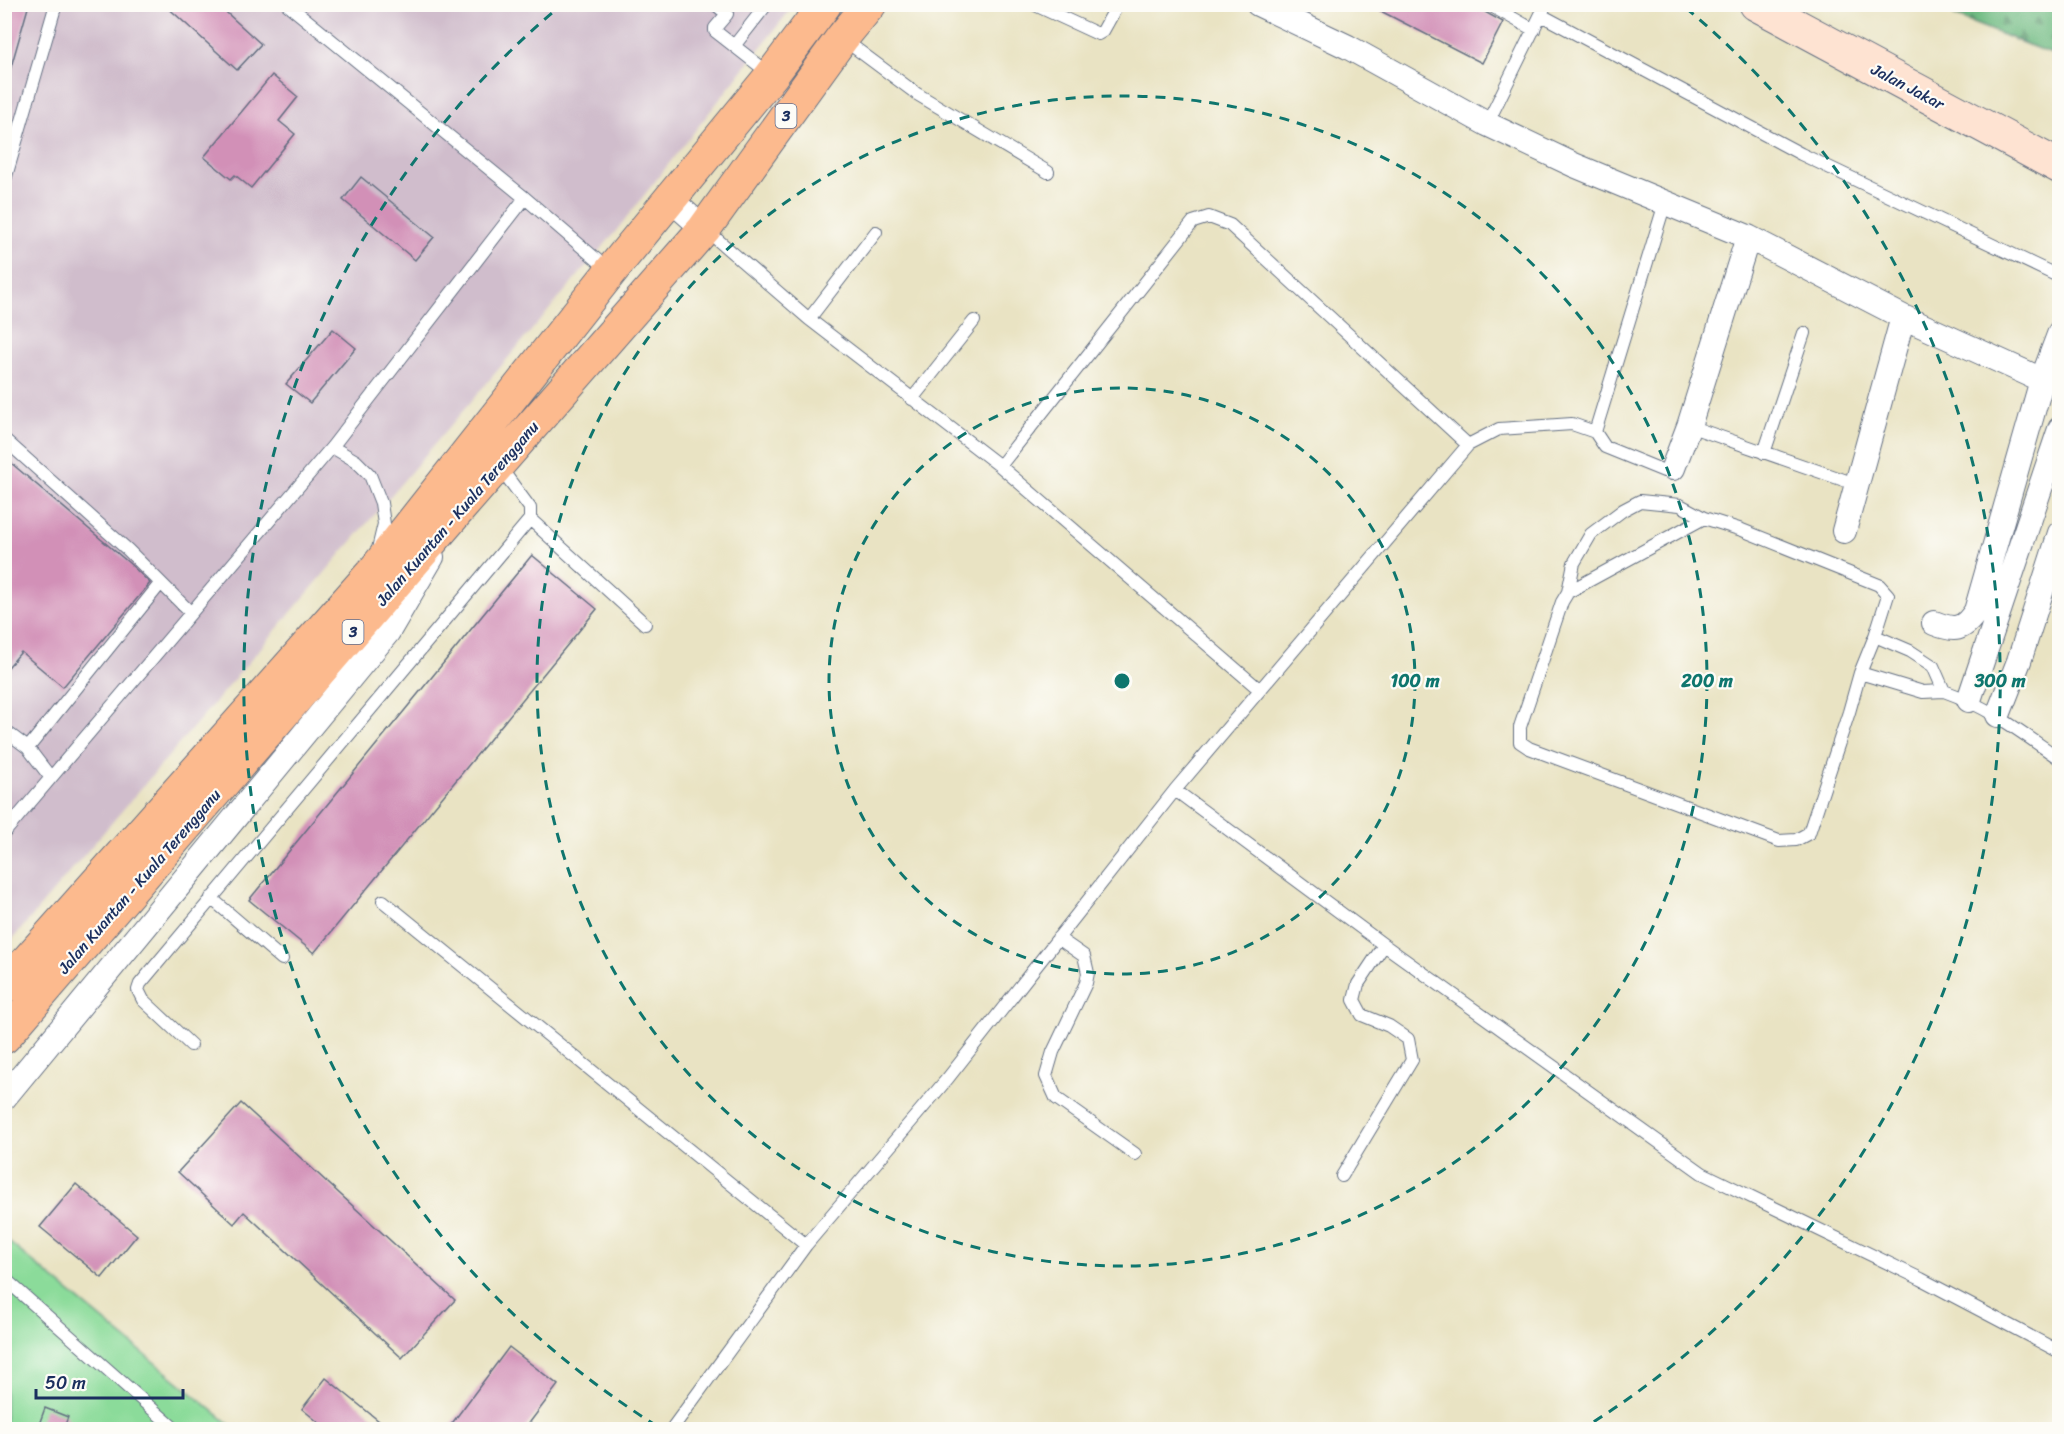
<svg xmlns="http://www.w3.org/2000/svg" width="2064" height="1434" font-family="Sriracha,sans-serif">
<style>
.industrial{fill:#d0bdcc}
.forest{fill:url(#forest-firs);stroke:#467570;stroke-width:1.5}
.park{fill:#8bdb9a;stroke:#53857c;stroke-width:1.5}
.building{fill:#d290b7}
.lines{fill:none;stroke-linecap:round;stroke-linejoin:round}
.service-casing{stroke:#636e81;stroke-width:14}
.minor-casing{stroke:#636e81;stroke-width:26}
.secondary-casing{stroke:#636e81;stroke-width:35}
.trunk-casing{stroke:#636e81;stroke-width:35}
.service{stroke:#fff;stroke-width:12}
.minor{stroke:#fff;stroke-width:24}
.secondary{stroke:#fee3d2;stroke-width:33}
.trunk{stroke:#fcba8e;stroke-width:33}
.ring{fill:none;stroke:#0f766e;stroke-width:3;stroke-dasharray:10 8}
.labels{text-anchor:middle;stroke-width:4.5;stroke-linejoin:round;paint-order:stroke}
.shield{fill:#fdfcf7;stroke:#5f6c8c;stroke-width:1.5}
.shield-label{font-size:15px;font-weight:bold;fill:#1b2f5e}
.street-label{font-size:16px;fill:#1b2f5e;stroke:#fdfcf7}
.centre{fill:#0f766e;stroke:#fdfcf7;stroke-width:3}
.ring-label{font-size:18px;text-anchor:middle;font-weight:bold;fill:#0f766e;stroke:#fdfcf7;stroke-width:4.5;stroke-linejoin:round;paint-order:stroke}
</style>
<defs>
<pattern id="forest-firs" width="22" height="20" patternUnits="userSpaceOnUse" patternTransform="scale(1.5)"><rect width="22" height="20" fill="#70bb82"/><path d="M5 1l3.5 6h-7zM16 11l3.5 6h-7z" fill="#5b986e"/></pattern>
</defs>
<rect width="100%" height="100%" fill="#fdfcf7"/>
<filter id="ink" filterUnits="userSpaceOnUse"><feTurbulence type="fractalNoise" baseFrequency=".0167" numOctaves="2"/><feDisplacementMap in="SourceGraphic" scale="12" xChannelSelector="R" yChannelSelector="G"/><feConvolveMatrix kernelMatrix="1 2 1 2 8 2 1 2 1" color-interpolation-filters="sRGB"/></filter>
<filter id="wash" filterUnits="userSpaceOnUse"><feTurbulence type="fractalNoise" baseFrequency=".008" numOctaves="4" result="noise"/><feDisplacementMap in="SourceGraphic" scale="24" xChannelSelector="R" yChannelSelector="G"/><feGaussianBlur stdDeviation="1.35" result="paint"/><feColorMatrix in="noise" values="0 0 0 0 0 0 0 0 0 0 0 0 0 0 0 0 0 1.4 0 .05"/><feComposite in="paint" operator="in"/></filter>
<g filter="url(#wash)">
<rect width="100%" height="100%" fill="#e9e3c3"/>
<path class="industrial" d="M5,5H794L612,236L5,948Z"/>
<path class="forest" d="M1946,5H2059V57L1955,16Z"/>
<path class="park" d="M5,1239L235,1429H5Z"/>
<g id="blocks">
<path class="building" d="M4,4H29L9,74L4,73Z
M164,4H217L261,44L237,70Z
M1367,4H1480L1483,11L1503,22L1482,63Z
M272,75L298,97L279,121L295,134L251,188L235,175L231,179L204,157Z
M361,177L434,237L415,260L343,200Z
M333,329L356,348L310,403L286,384Z
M4,457L129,563L150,583L63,687L21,652L4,672Z
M532,555L597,609L314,953L249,900Z
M241,1103L455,1300L402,1358L244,1212L234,1224L178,1172Z
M76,1184L137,1235L102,1278L40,1227Z
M509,1347L558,1385L524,1430H447Z
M326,1378L390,1430H328L302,1409Z
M45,1408L68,1417L63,1430H37Z"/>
</g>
</g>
<g filter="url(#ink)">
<use href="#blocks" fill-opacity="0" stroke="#636e81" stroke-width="1.5"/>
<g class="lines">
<g class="service-casing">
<path id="service" d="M287,4L525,198L610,271
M715,4L727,14L715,28V31L770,74
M1033,4L1098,34L1103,31L1118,4
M1488,4L1534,30
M1541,15L1801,154L2060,277
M843,39L917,94L1048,172
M734,46L767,4
M1487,124L1546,4
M4,183L56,4
M705,229L809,319L1000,466L1260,690
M809,319L876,232
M912,399L974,321
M1689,426L1858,485
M1595,432L1665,203
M4,439L128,550L190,612
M332,447L356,461L370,475L381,503L384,524L378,549
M1764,453L1804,333
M1000,466L1193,222L1209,217L1230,225L1468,445
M1704,518L1742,530L1879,585L1888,595L1875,636L1860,673L1849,712L1809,833L1796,840L1779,841L1529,748L1520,742V727L1562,602L1568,592Z
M530,519L645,624
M1568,592L1574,563L1591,534L1623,510L1640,501L1680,505L1704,518
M1860,673L1923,692L1944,691L1933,666L1910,651L1875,636
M1944,691C1989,707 2021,732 2060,759
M4,730L28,748
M51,778L28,748L160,584
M1175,790L1384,945L1702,1173L1921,1279L2060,1352
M4,833L332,447L525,198
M211,898L282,959
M383,901L806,1245
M1058,938L1084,956L1088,973L1086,983L1053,1052L1046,1076L1056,1098L1135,1154
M191,1045L143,1000L138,990L140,984L530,519V508L499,466
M1342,1176L1412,1060L1408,1039L1389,1026L1362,1015L1354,1000L1358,984L1384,945
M4,1278L176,1430
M671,1430L806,1245L948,1078L1175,790L1468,445L1499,429L1572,424L1595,432L1605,447L1664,471H1668L1673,468"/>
</g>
<g class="minor-casing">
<path id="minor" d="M1258,4L1348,47L1487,124L1574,165L1748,237L1903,317L2042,380
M670,199L704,229
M1673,468L1689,426L1748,237
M1844,531L1903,317
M1934,623C1954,631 1963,631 1976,611L2042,380L2060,332
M1969,700L2060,429
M1998,715L2019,661L2060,533
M4,1098L388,632L432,557"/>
</g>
<g class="secondary-casing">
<path id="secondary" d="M1756,4L2060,167"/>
</g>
<g class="trunk-casing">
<path id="trunk" d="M4,987L374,571L611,271L771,76L825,4
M4,1037L460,508L704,229L842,38L870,4"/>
</g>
<use href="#service" class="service"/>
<use href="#minor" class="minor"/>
<use href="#secondary" class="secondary"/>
<use href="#trunk" class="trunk"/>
</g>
</g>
<g class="ring">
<circle cx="1122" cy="681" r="293"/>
<circle cx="1122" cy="681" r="585"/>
<path d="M657 1426A878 878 0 0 1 558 8M1686 8A878 878 0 0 1 1587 1426"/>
</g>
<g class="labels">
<g class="shield">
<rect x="775.5" y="104" width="21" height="24" rx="4.5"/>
<rect x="342.5" y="620" width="21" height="24" rx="4.5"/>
</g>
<g class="shield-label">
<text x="786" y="121">3</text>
<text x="353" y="637">3</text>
</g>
<g class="street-label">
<text transform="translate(1908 86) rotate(28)" y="6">Jalan Jakar</text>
<text transform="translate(457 513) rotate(-49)" y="6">Jalan Kuantan - Kuala Terengganu</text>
<text transform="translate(139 881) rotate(-49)" y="6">Jalan Kuantan - Kuala Terengganu</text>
</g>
</g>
<circle cx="1122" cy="681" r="9" class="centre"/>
<g class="ring-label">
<text x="1415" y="687">100 m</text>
<text x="1707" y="687">200 m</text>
<text x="2000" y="687">300 m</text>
</g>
<rect width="2064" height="1434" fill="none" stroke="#fdfcf7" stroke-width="24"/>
<path d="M36 1389v9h147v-9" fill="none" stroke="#1b2f5e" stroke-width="3"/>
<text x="45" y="1389" font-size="18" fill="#1b2f5e" stroke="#fdfcf7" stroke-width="4.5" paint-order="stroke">50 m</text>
</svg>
